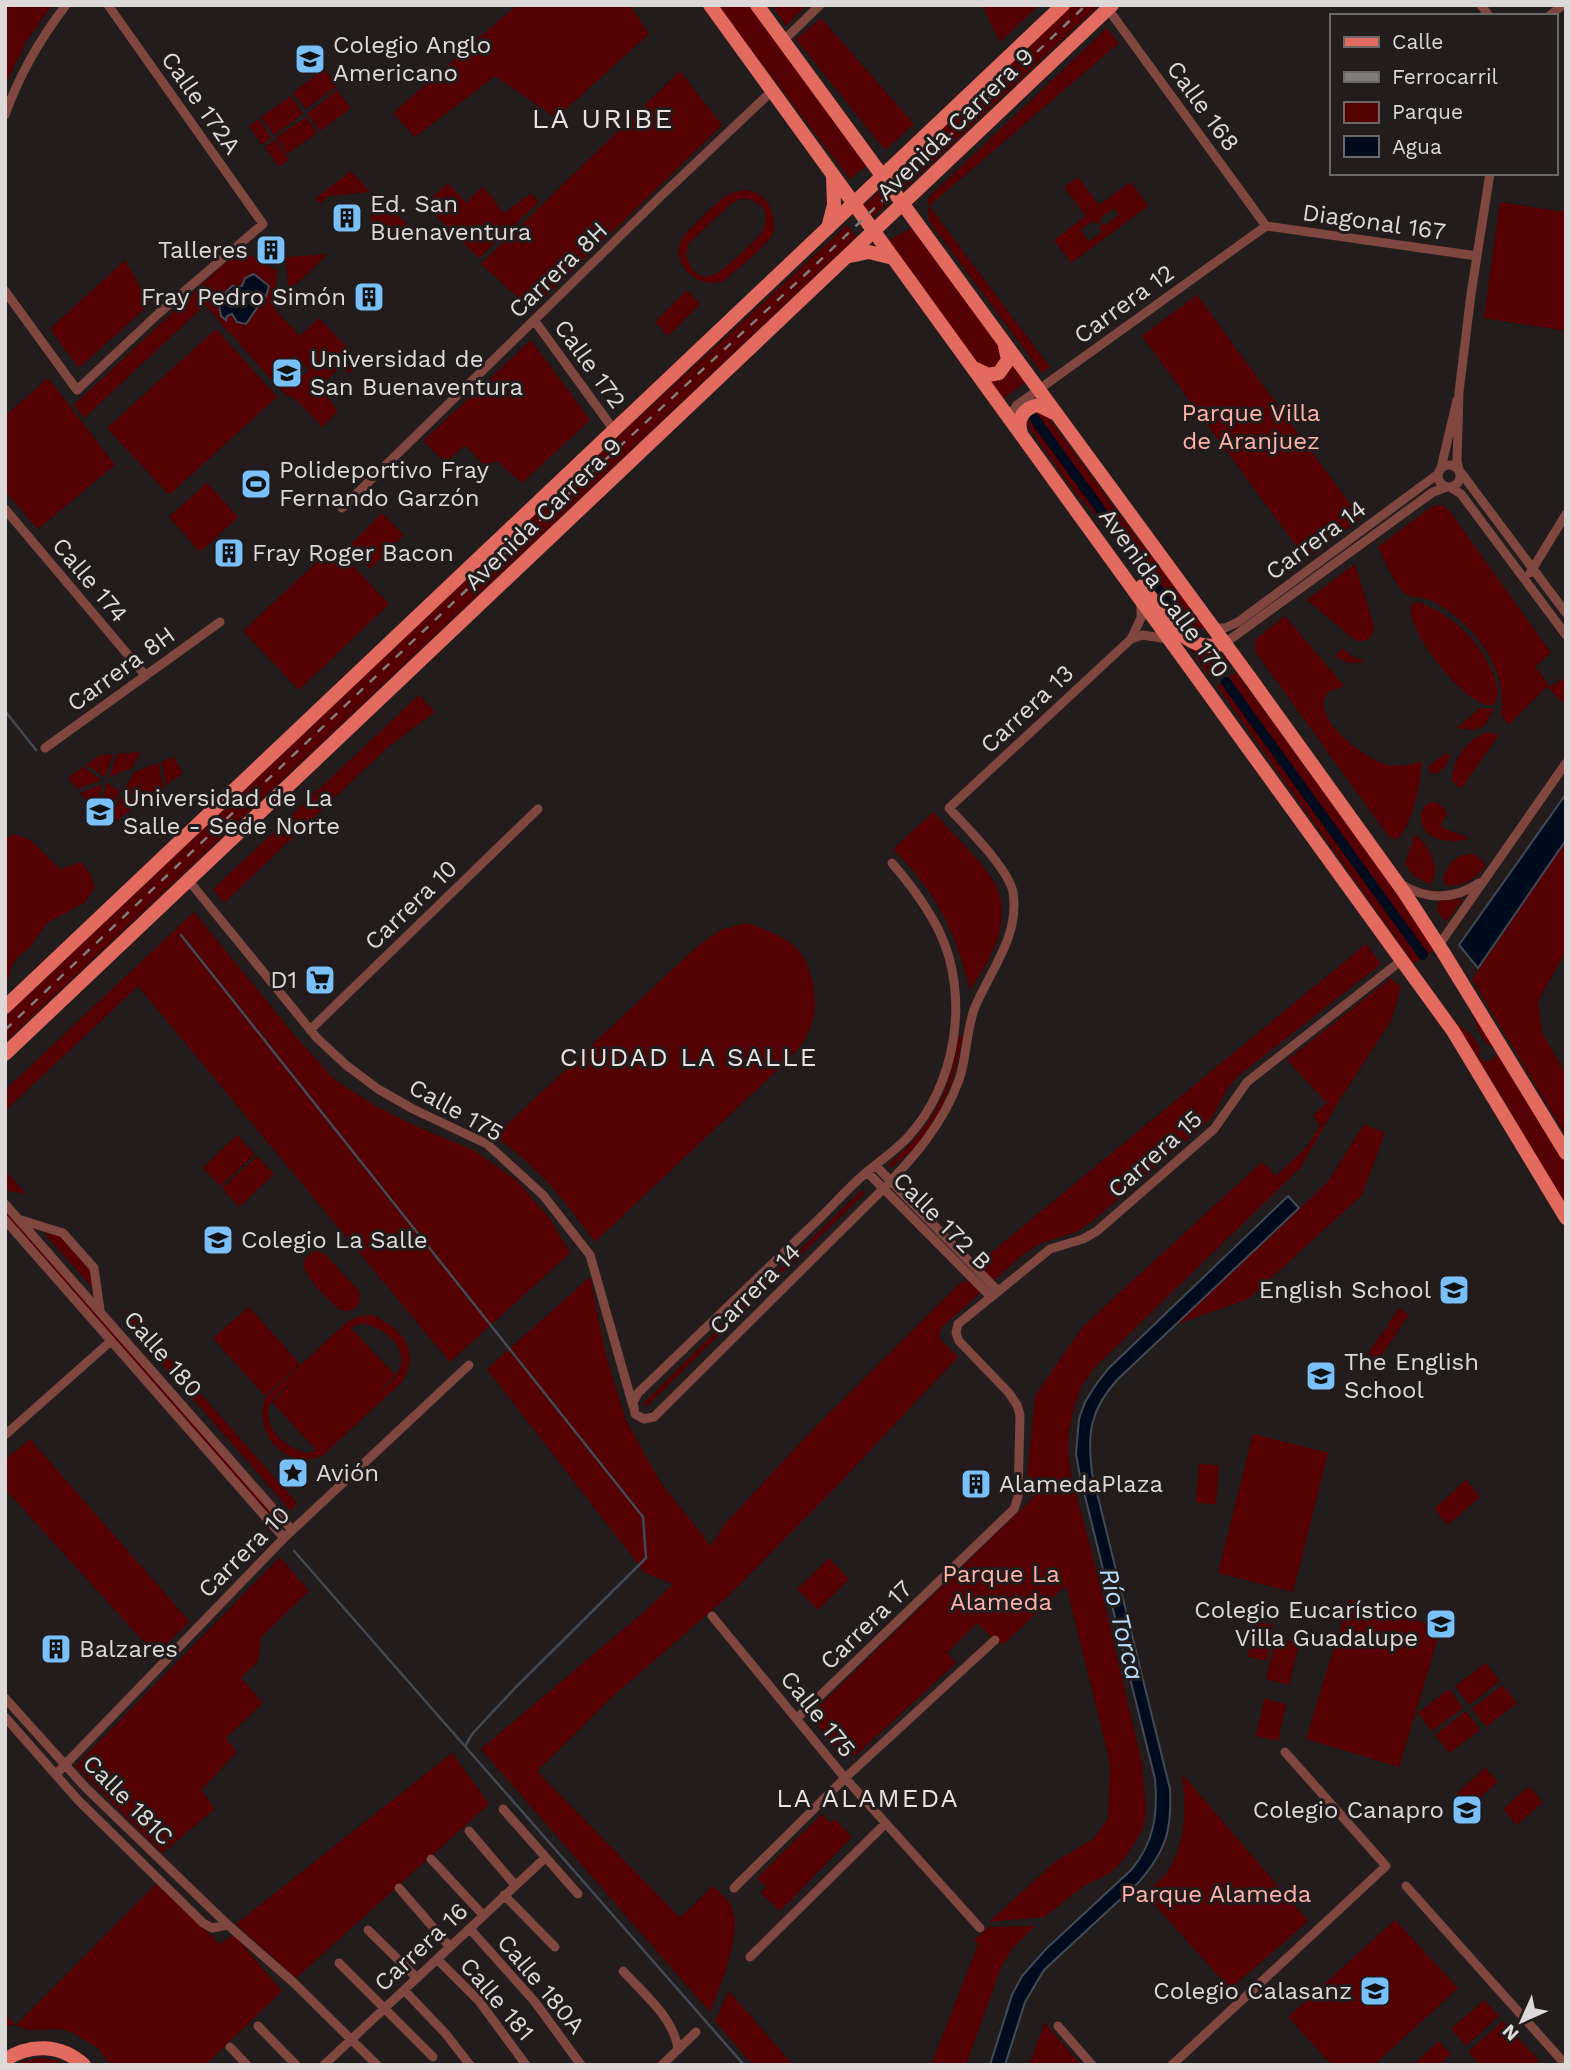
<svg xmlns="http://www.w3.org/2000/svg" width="1571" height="2070" font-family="'Work Sans',sans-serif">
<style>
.green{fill:#550003;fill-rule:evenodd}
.water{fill:#000c1e;stroke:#424a56;stroke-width:2}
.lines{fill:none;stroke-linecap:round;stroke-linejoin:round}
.stream{stroke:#424a56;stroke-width:2.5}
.canal{stroke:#000c1e;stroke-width:10}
.minor{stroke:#804640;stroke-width:9}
.primary{stroke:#e36a5f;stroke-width:14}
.rail{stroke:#817c7c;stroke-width:2.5;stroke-dasharray:9 9;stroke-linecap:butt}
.labels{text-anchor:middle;stroke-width:6;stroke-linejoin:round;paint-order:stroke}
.poi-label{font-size:24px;fill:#ddd9d9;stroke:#221c1c;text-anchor:start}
.street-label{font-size:24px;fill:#ddd9d9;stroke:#221c1c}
.park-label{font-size:24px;fill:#feb2a8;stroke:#221c1c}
.neighbourhood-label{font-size:26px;letter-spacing:2px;fill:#eae2e1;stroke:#221c1c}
.water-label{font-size:26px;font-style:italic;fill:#b8defe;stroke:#221c1c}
.quarter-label{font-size:28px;letter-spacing:2px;fill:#eae2e1;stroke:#221c1c}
</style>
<rect width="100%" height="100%" fill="#221c1c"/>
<path class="green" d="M5,5H52L27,40L6,83Z
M517,5H630L649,34L556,118L495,76L415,137L393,113Z
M717,5H750L866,166L850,179Z
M772,5H807L786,26Z
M985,5H1039L1000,42L983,7Z
M1071,5H1099L904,189H900L892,179L894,174Z
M821,18L914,124L885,150L796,39Z
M1107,28L1119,43L929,206L1050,367L1042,373L929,221L928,198Z
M324,69L337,86L306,109L293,93Z
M680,71L722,125L532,310L481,264Z
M337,90L351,108L320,131L307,114Z
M291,96L303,114L274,135L261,117Z
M306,117L317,133L287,154L276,138Z
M259,119L271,138L262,145L249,126Z
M275,140L289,160L279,167L265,147Z
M351,171L370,192L423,237L372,238L370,192L328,196L321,204L315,199Z
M1078,177L1099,205L1131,182L1148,206L1071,263L1054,240L1086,216L1064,187ZM1114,208L1119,215L1106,225L1104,223L1099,227L1102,232L1089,241L1080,230L1094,220L1097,224L1101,221L1100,218Z
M448,183L466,203L482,187L492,197L503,214L531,193L539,202L479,258L424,204Z
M747,190C757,193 764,195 769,205C773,213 776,224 773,233C768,245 735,271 724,281C702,289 672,269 680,243C683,233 716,203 726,196C732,192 740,191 747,190ZM747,199C754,201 761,203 764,211C772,230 751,243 739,255C721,272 698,293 686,255L689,243L731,204L739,199Z
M880,190H883L890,201L872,218L863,206Z
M1500,202L1566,212V331L1484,318Z
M847,225L856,237L5,1042V1017L599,454Z
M912,228L1004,352L1003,363L987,372L972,356L887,241Z
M240,249L275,270L277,268L275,310L300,336L319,318L361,362L349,374L340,366L320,388L338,411L323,427L291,395L288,398L205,305L84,418L74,405ZM242,286L268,292H261L259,305L246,324L232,314L227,315ZM295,355L309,370L297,381L283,366Z
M328,254L288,292L286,257Z
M125,260L150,304L79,368L50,329Z
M687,290L700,304L668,336L655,322Z
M1197,295L1361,519L1306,559L1142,336Z
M216,329L277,397L169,495L107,428Z
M531,340L590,420L522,483L496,460L487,468L465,445L446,463L423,441Z
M1014,363L1027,381L1001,400L988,383L1004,377Z
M48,378L115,465L38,529L5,491V416Z
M1035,410L1047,416L1137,538L1177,584L1208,626C1194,633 1186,628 1175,620L1104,524L1076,494L1029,428L1027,420Z
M207,483L238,517L200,552L169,517Z
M1434,505L1444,506L1451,513L1551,653L1535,666L1550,687L1566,677V705L1547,687L1508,725L1501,715C1508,667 1474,622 1432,601C1424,597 1413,598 1406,594C1396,587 1384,558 1378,547Z
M382,513L404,535L370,569L348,547Z
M334,546L389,604L299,690L243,631Z
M1355,564L1374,626C1373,638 1368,642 1356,641L1307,600Z
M1417,602C1451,612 1489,649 1496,684C1498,693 1499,699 1493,705C1469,711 1404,629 1411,605Z
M1285,616L1344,686L1328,692C1307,716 1366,761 1389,765C1400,767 1411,765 1422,761C1419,787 1415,816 1399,838L1392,839L1389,837L1255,651L1256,639Z
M1190,648L1208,655L1221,653L1229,663L1210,677Z
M1343,648L1351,656L1365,661C1354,665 1344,663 1335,656Z
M1236,672L1399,895L1435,949L1414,964L1217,686Z
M419,695L435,712L388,747L224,903L213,889Z
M1480,708L1494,709L1484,726L1473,730L1457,728Z
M1485,733H1495L1498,736L1461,789L1451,780C1455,758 1464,743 1485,733Z
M140,752L132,768L109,777L117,754Z
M1446,753L1450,757L1446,765L1437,774L1430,773L1429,766Z
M113,754L105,777L86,765L100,755Z
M173,757L183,773L167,785L161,762Z
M158,763L164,787L143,802L124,790L134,772Z
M83,767L102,780L77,789L68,778Z
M107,783L120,791L103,822L97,814Z
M103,784L94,810L80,793Z
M123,793L139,804L107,827L106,825Z
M1431,802C1439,802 1444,807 1447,814L1441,824L1443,828L1470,838C1447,846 1411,838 1424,806Z
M933,812C952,833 974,853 990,876C1017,913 992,959 970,990C955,930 937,893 893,849Z
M14,834L30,840L60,869L81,862L90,873L95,888L84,903L47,923L31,946L17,958L11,968L9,978L5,983V839Z
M1415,835C1428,844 1443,869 1430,884L1413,875L1405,863Z
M1566,840V951L1538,1001L1542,1033L1566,1074V1136L1472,979Z
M1472,854L1478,856L1486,865C1477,877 1461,889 1446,885L1443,880C1448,864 1455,854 1472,854Z
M1463,899L1446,922L1437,911L1438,901Z
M194,912L296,1037L335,1080L375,1106L418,1127L475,1151L516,1180L550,1219L570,1253L450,1362L138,986L5,1111V1090Z
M747,923C764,929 782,935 795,947C815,966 821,1009 808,1033C804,1043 796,1051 789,1059L595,1242C564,1199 538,1167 495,1136L693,950L720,930Z
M1366,944L1381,964L1239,1075L1227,1089L1212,1118L1094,1220L1076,1232L1039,1244L1020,1257L941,1328L939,1338L958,1357L832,1491L726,1598L611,1698L537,1771L680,1918L713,1886C719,1892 728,1899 731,1906C744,1933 720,1985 710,2012L481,1749L645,1611L673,1584L645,1573L487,1369L590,1277L606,1356L626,1420L661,1483L711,1546L724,1525L816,1426L959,1284L965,1281L975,1284L980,1281L986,1265L982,1260Z
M1391,978L1401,987L1392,1019L1337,1104L1300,1168L1096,1366L1082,1385L1075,1403L1069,1431L1068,1450L1071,1475L1099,1580L1142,1763L1146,1812L1143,1828L1128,1854L1109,1874L1084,1886L1044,1917L989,1922L1056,1861L1093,1839L1108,1819L1110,1768L1107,1750L1066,1585L1004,1644L996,1642L977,1623L947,1653L956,1663L856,1755C840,1758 811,1725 816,1709L1033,1498L1027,1482L1035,1396L1081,1329L1092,1318L1262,1162L1276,1176L1307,1147L1320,1125L1313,1116L1327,1103L1287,1060Z
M1472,1012L1566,1162V1207L1491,1079L1455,1022L1472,1035L1480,1049L1479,1056L1482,1060L1488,1062L1494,1058L1497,1053L1492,1046L1487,1045L1478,1030Z
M959,1036H963C955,1075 945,1111 919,1142C911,1152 900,1160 891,1168L888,1165C935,1123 948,1097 959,1036Z
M1364,1124L1385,1133L1362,1195L1248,1299L1175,1325L1328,1182Z
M237,1135L255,1154L220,1186L203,1168Z
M257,1156L274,1174L239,1207L222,1188Z
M5,1170L26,1194L8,1191L5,1188Z
M862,1190L865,1193L755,1299L752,1296Z
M5,1209L281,1523L278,1526L5,1215Z
M44,1233L61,1236L90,1271L92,1287Z
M317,1251L325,1254L358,1290L360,1294L359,1303C354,1312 346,1313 338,1308C325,1295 283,1262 317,1251Z
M745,1302L748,1306L646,1407L643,1404Z
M249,1307L300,1364L265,1396L213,1338Z
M1399,1308L1409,1315L1397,1332L1387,1325Z
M126,1309L297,1503L291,1511L130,1327Z
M373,1315C402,1329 421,1350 402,1382L322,1456C286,1471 251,1432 266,1397L347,1322L360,1316ZM361,1323C380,1326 408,1344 400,1368C396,1380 382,1389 374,1397L395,1375L351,1328ZM291,1383L272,1402L316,1450L308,1453C288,1451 258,1425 271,1402C275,1395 285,1388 291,1383Z
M1387,1326L1397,1333L1378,1360L1368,1353Z
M1253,1434L1328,1453L1293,1592L1218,1573Z
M30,1439L190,1622L155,1654L5,1489V1460Z
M1199,1464L1219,1465L1216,1504L1196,1503Z
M1466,1480L1480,1497L1448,1525L1434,1509Z
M280,1557L309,1591L261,1637L258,1661L241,1678L263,1703L226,1738L237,1752L201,1790L215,1809L162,1853L75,1766Z
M829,1558L849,1579L818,1610L797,1589Z
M1349,1599L1441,1628L1399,1767L1306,1739Z
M1255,1621L1273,1625L1267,1661L1248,1657Z
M1276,1638L1299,1644L1289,1685L1266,1679Z
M1486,1663L1500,1681L1469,1705L1455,1686Z
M1503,1685L1517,1703L1486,1727L1472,1708Z
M1449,1689L1463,1708L1432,1731L1418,1713Z
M1264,1699L1286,1704L1278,1741L1256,1736Z
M1466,1711L1480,1730L1449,1753L1435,1735Z
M452,1753L489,1804L296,1978L236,1924Z
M1485,1768L1498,1782L1469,1807L1457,1793Z
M1182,1774L1308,1921L1230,1989L1146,1895C1153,1887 1162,1879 1168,1871C1187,1842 1186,1807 1182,1774Z
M1529,1786L1543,1802L1517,1825L1503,1809Z
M822,1814L830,1823L835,1819L852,1837L780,1911L761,1893L766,1887L757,1878Z
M156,1884L220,1944L234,1935L282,1991L205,2065H110L98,2048L71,2032L61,2029L29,2030L16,2025L5,2026V2015L16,2025Z
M1395,1920L1458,1988L1374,2065H1332L1288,2017Z
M1035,1926L1012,1949L1001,1967L966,2065H931L978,1945L974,1940L989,1927Z
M729,1991L793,2065H753L715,2021Z
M1484,2000L1499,2016L1466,2046L1451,2029Z
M1503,2021L1539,2061L1535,2065H1480L1468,2052Z
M1045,2023L1081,2065H1029Z
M1439,2041L1451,2054L1439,2065H1413Z
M40,2058L57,2060L65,2065H16L24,2061Z"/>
<path class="water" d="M254,274L269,286L266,296L261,293L259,305L246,324L237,322L232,314L227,316L226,320L221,316L218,300L232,286H242L245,278Z
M1566,794V840L1478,968L1459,945Z
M1288,1196L1299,1208L1118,1379C1090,1409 1087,1434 1092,1473L1170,1789C1172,1831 1166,1850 1139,1882L1044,1970L1025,2002L1005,2065H990L1012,1995L1022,1976L1046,1949L1131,1870C1154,1843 1158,1815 1155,1779L1080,1476L1076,1454L1079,1419L1085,1402L1097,1383L1109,1368Z"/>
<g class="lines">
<path class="stream" d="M5,711L36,750
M181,935L643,1517L646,1558L516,1687L473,1733L465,1746
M294,1551L744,2065"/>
<path class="canal" d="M1032,415L1186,628
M1226,682L1423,955"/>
<path class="minor" d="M1481,5L1489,16
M1108,9L1266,226
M1549,16L1563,5
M783,41L820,5
M5,115C19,75 40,39 66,5
M1490,173L1471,294L1459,392L1457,461L1459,470L1566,613
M1266,226L1477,256
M5,291L77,390L159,313L263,224L108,5
M534,320L614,430
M1009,417L1017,405L1266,226
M1438 476a11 11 0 1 1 22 0a11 11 0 1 1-22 0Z
M1441,468L1457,400
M1450,487L1461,494L1566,635
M342,508L661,196L772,91
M5,509L145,675
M1530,573L1566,514
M1214,628H1225L1238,622L1438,474
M1131,639L1143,635L1167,639
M1225,643L1433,492L1447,487
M45,748L220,622
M892,863C911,885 927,906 940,933C970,997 956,1085 908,1137C896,1150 881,1160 868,1171C851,1185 837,1201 822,1216C761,1275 700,1334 638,1393L633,1402L635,1414L644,1419L654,1417L883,1189C915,1156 943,1124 959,1080C967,1057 966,1030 975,1007C991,969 1020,936 1013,892C1008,868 966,827 949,808L1131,639L1141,618V602
M189,881L317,1038L346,1065L378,1089L413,1109L487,1144L543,1195L590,1255L633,1406
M1401,884C1425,900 1455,900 1479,883
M1439,945L1566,763
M310,1030L538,809
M875,1165L997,1290
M867,1172L990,1296
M5,1204L292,1530
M18,1219L63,1233L94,1268L100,1310
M5,1220L284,1538
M5,1435L111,1341
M712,1616L845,1778L980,1928
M5,1698L86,1788L228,1925L293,1982L377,2065
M5,1717L78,1800L203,1923L212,1928L228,1925
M797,1718L1014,1509L1018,1497L1020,1415L1017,1405L1009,1393L959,1341L956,1333L958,1324L1050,1249L1083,1239L1097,1231L1214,1129L1247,1082L1402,960
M56,1774L284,1538L469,1365
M503,1809L578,1894
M469,1831L515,1885
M431,1859L483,1915
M1406,1886L1566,2065
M399,1888L450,1947
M734,1888L845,1778L995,1640
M504,1895L555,1947
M470,1929L535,2002L581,2065
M368,1930L417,1978
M750,1957L885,1824
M437,1959L479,2001L526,2065
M339,1963L433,2057
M623,1971C644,1994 675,2019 678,2050
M404,1990L445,2033L470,2065
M258,2026L296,2065
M1058,2026L1092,2065
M230,2047L247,2065
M324,2065L545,1858
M662,2065L696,2032
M1172,2065L1386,1866L1285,1752"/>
<path class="primary" d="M710,5L1453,1031L1566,1218
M757,5L1253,682L1404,892L1443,952L1566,1153
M828,228L834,205L833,176
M850,256L869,252L893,258
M976,369L988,375L999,373L1008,360L1005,346
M1021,433C1016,419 1024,408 1038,405L1054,413
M1142,586C1163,611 1185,658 1225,643
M5,1007L1063,5
M5,1054L1112,5
M5,2060C30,2043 61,2044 84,2065"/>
<path class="rail" d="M5,1030L522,537L809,271L1086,5"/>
</g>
<defs>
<g id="school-square" transform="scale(1.575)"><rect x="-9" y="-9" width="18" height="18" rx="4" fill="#79bff8" stroke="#221c1c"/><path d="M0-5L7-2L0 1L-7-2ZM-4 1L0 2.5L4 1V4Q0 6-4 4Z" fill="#111"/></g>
<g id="building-square" transform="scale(1.575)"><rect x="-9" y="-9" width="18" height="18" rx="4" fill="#79bff8" stroke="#221c1c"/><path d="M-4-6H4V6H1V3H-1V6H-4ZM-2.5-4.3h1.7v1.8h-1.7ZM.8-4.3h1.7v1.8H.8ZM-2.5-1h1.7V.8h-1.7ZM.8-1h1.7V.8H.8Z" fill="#111"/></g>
<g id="university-square" transform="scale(1.575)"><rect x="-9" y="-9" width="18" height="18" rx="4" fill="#79bff8" stroke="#221c1c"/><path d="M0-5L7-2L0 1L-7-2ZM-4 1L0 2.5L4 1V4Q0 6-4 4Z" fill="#111"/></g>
<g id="stadium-square" transform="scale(1.575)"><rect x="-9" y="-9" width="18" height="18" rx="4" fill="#79bff8" stroke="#221c1c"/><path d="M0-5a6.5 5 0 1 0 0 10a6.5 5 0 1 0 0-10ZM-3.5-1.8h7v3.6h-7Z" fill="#111"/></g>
<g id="supermarket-square" transform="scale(1.575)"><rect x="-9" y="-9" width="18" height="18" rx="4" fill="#79bff8" stroke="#221c1c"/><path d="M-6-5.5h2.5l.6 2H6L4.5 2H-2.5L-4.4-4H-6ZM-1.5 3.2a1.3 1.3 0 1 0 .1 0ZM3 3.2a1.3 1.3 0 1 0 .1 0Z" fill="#111"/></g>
<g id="sight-square" transform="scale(1.575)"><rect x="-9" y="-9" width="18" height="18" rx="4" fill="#79bff8" stroke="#221c1c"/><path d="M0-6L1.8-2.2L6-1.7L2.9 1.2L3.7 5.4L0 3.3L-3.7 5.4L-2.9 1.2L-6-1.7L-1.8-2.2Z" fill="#111"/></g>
</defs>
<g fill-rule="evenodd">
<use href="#school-square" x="310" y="59"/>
<use href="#building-square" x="347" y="218"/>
<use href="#building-square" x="271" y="250"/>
<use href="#building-square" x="369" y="297"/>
<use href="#university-square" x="287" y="373"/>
<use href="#stadium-square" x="256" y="484"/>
<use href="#building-square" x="229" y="553"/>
<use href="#university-square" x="100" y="812"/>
<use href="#supermarket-square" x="320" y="980"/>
<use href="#school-square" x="218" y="1240"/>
<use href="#school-square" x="1454" y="1290"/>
<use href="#school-square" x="1321" y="1376"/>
<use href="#sight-square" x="293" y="1473"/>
<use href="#building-square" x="976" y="1484"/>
<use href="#school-square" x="1441" y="1624"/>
<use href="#building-square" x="56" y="1649"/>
<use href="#school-square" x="1467" y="1810"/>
<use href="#school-square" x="1375" y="1991"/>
</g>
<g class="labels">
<g class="poi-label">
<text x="333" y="53">Colegio Anglo<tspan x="333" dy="28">Americano</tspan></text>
<text x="370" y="212">Ed. San<tspan x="370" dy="28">Buenaventura</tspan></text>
<text x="248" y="258" text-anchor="end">Talleres</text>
<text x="346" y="305" text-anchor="end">Fray Pedro Simón</text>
<text x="310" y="367">Universidad de<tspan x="310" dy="28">San Buenaventura</tspan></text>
<text x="279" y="478">Polideportivo Fray<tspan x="279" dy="28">Fernando Garzón</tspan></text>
<text x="252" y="561">Fray Roger Bacon</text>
<text x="123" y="806">Universidad de La<tspan x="123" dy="28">Salle - Sede Norte</tspan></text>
<text x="297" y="988" text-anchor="end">D1</text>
<text x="241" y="1248">Colegio La Salle</text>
<text x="1431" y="1298" text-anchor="end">English School</text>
<text x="1344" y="1370">The English<tspan x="1344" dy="28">School</tspan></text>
<text x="316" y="1481">Avión</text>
<text x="999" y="1492">AlamedaPlaza</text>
<text x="1418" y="1618" text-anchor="end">Colegio Eucarístico<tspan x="1418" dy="28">Villa Guadalupe</tspan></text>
<text x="79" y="1657">Balzares</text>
<text x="1444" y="1818" text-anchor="end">Colegio Canapro</text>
<text x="1352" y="1999" text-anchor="end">Colegio Calasanz</text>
</g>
<g class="street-label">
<text transform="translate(201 103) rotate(55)" y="8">Calle 172A</text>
<text transform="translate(1203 106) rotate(54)" y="8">Calle 168</text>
<text transform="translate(955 124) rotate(-44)" y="8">Avenida Carrera 9</text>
<text transform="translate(1374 222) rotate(8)" y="8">Diagonal 167</text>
<text transform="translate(558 270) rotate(-44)" y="8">Carrera 8H</text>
<text transform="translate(1124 304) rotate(-36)" y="8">Carrera 12</text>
<text transform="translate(590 364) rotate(54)" y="8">Calle 172</text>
<text transform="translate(543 514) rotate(-44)" y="8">Avenida Carrera 9</text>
<text transform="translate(1316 540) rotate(-36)" y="8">Carrera 14</text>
<text transform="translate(90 580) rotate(50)" y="8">Calle 174</text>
<text transform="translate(1164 593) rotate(54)" y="8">Avenida Calle 170</text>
<text transform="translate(121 669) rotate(-36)" y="8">Carrera 8H</text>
<text transform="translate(1027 709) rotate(-43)" y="8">Carrera 13</text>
<text transform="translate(411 905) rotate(-44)" y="8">Carrera 10</text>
<text transform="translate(456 1110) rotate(29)" y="8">Calle 175</text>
<text transform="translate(1155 1154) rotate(-42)" y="8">Carrera 15</text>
<text transform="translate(942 1221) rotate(45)" y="8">Calle 172 B</text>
<text transform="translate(755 1289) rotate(-45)" y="8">Carrera 14</text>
<text transform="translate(163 1354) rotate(49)" y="8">Calle 180</text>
<text transform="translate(244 1552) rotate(-45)" y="8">Carrera 10</text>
<text transform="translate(866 1625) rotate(-44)" y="8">Carrera 17</text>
<text transform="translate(818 1714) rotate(51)" y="8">Calle 175</text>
<text transform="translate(128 1800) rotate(45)" y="8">Calle 181C</text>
<text transform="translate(421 1947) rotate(-43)" y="8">Carrera 16</text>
<text transform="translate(541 1984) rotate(50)" y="8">Calle 180A</text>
<text transform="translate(497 1999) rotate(50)" y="8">Calle 181</text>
</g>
<g class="park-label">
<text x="1251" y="421">Parque Villa<tspan x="1251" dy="28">de Aranjuez</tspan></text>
<text x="1001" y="1582">Parque La<tspan x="1001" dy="28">Alameda</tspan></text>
<text x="1216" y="1902">Parque Alameda</text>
</g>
<g class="neighbourhood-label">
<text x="689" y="1066">CIUDAD LA SALLE</text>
<text x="868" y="1807">LA ALAMEDA</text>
</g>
<g class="water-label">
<text transform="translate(1122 1624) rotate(76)" y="9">Río Torca</text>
</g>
<g class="quarter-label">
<text x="603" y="128">LA URIBE</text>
</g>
</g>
<rect width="1571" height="2070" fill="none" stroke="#ddd9d9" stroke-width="14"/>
<rect x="1330" y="14" width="228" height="161" fill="#221c1c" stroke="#6d6868" stroke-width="2"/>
<rect x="1344" y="37" width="35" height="10" fill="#e36a5f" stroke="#6d6868" stroke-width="2"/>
<text x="1392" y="49" font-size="21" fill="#ddd9d9">Calle</text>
<rect x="1344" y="72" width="35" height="10" fill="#817c7c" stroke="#6d6868" stroke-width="2"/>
<text x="1392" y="84" font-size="21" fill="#ddd9d9">Ferrocarril</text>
<rect x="1344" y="102" width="35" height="21" fill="#550003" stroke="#6d6868" stroke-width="2"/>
<text x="1392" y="119" font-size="21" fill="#ddd9d9">Parque</text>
<rect x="1344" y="136" width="35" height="21" fill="#000c1e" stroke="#6d6868" stroke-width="2"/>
<text x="1392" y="154" font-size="21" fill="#ddd9d9">Agua</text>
<g transform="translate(1522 2021) rotate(225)" stroke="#221c1c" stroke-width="5" paint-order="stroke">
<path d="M0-5L12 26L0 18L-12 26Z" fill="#ddd9d9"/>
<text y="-10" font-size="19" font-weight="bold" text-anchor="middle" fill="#ddd9d9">N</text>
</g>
</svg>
